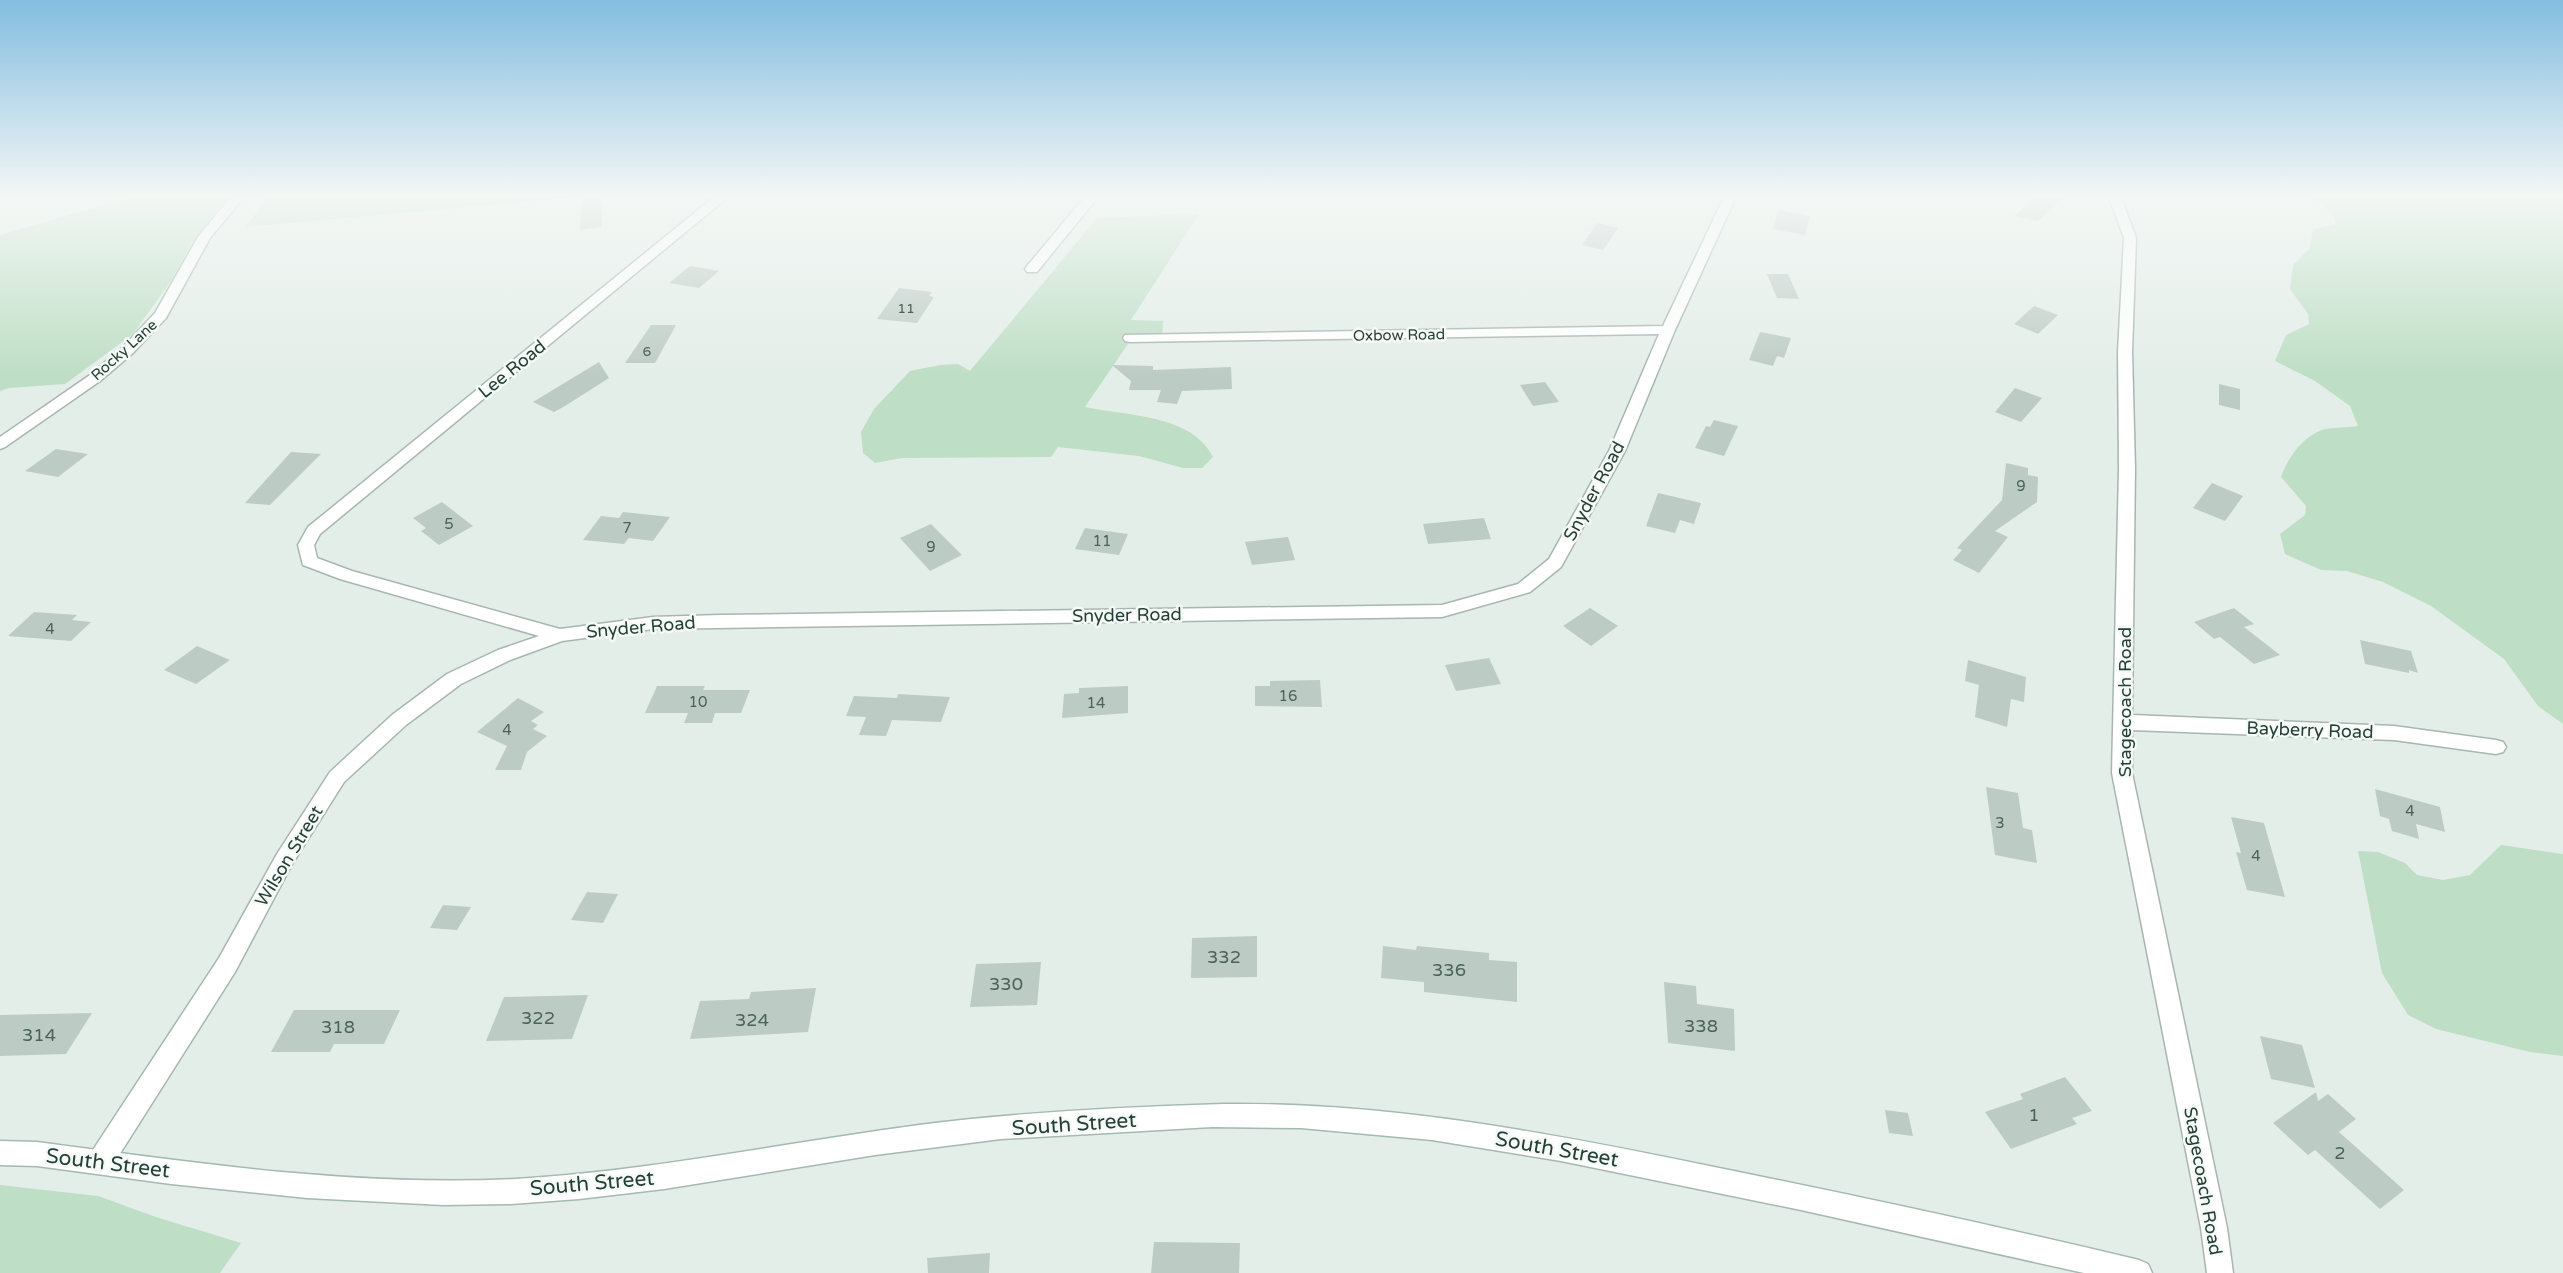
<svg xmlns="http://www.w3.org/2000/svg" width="2563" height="1273" font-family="'Varela Round',sans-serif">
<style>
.green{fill:#bedec5}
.building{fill:#bdcbc5}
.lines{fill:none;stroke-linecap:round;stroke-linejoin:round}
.minor-casing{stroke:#a7b6b0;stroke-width:3}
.secondary-casing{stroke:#a3b9b1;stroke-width:3}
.minor{fill:#fff;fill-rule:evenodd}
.secondary{fill:#fff;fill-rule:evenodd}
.labels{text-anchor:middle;stroke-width:5;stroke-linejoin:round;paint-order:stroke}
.far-number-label{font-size:14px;fill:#4a625a}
.far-street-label{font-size:15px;fill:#243f37;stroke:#f5faf7}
.number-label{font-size:15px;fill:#4a625a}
.street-label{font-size:18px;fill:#243f37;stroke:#f5faf7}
.near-number-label{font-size:18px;fill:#4a625a}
.near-street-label{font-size:21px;fill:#243f37;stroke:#f5faf7}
</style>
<rect width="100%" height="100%" fill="#e4eee9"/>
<path class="green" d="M132,197H228L191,245L171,281L133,334L65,384L9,388L0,391V235Z
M269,197H578L245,227Z
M2313,197H2563V724L2538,706L2504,659L2431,606L2383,582L2347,571L2321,570L2285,554L2280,534L2305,515L2306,506L2281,477C2288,457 2304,435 2325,429C2336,427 2348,428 2358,426L2350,406L2315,381L2275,361L2286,335L2309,324L2308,314L2290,289L2293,265L2310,248L2313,229L2336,224L2333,214Z
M1199,214L1131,320L1163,321L1162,341H1130L1085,407C1126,416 1192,414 1213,457L1202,468H1183L1139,456L1058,447L1051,457L902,458L875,463L863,453L861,432L874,409L910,371L940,365L958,364L970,371L1097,218Z
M2501,845L2563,854V1056L2530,1052L2436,1029L2408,1015L2382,973L2358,851L2378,852L2405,863L2417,875L2443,880L2470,875Z
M0,1185L98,1196L156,1217L241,1243L220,1273H0Z"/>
<path class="building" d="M582,197H601L602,227L580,230Z
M2035,197H2064L2038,221L2014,216Z
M1778,210L1810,216L1805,235L1773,229Z
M1597,223L1618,228L1603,250L1582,245Z
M690,266L719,271L699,288L669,283Z
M1767,274H1788L1799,299L1777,298Z
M899,288L932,292L929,296L934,297L917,323L877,319Z
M2034,306L2058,315L2038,334L2014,324Z
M651,325H676L655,363H625Z
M1760,332L1791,338L1784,358L1777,356L1773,366L1749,360Z
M599,362L609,378L565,406L554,412L533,402Z
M1112,365L1153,366V370L1231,367L1232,389L1182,391L1177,404L1157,402L1161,390H1129L1131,381Z
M1545,382L1559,402L1533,406L1520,385Z
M2219,384L2240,389V410L2219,405Z
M2015,388L2042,398L2021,422L1995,412Z
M1714,420L1738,426L1724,456L1695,448L1706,426L1710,427Z
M56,449L88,454L58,477L25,471Z
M291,452L321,454L270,505L245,503Z
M2006,463L2028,468V475L2038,477L2037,502L1995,531L2008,537L1979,573L1953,560L1962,550L1957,548L2002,500Z
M2212,483L2243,496L2225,521L2193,508Z
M1658,493L1701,503L1694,524L1680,520L1675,533L1646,526Z
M442,502L473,526L439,545L421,531L426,528L413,518Z
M623,512L670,517L653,541L629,538L624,544L583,540L601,516L619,518Z
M1484,518L1491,539L1428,544L1423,524Z
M931,524L962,555L930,571L900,538Z
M1085,528L1128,534L1119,555L1075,549Z
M1288,537L1295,560L1252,565L1245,542Z
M1590,608L1618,626L1591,646L1563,626Z
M2234,608L2254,624L2244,627L2280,655L2254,664L2220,637L2214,639L2194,622Z
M34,612L77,615L72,620L91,622L71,641L8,636Z
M2360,640L2411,651L2418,673L2409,670V673L2365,664Z
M197,646L230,660L196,684L164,670Z
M1489,658L1501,684L1456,691L1445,665Z
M1968,660L2026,677L2024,702L2011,699L2007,727L1975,717L1979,685L1965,681Z
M1320,680L1322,707L1255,706V686H1270V681Z
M657,686H705L703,690H750L741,713H715L712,723H684L688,713H645Z
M1128,686V713L1062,718L1064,694L1079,693V688Z
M898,694L950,697L941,722L892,720L886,736L859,735L866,717L846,716L854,696L897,698Z
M518,698L544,712L531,721L538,725L533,729L547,736L527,752L521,770H495L507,746L477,732Z
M1986,787L2018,793L2023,828L2032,830L2037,863L1995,855Z
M2375,789L2440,807L2445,832L2416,824L2419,839L2392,831L2389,819L2380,816Z
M2231,817L2264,823L2285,897L2247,890L2236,852L2241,853Z
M587,892L618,894L603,923L571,920Z
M443,905L471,907L457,930L430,928Z
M1257,936V977L1191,978L1192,938Z
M1383,946L1416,950L1417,946L1489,953V960L1517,962V1002L1424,992V982L1381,978Z
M1041,962L1037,1005L970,1007L976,964Z
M1664,982L1696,986L1697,1004L1734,1009L1735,1051L1668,1043Z
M816,988L808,1032L690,1039L700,1001L749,999L751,992Z
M588,995L572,1039L486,1041L504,997Z
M294,1010H400L384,1044H334L330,1052H271Z
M92,1013L66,1054L0,1056V1015Z
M2260,1036L2302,1045L2315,1088L2271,1079Z
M2065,1077L2092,1111L2072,1118L2077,1124L2011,1149L1985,1112L2023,1099L2020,1094Z
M2316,1092L2318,1101L2328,1094L2356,1119L2339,1132L2404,1190L2380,1209L2315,1150L2308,1155L2273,1123Z
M1885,1110L1908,1113L1913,1136L1889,1133Z
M1154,1242L1240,1243L1239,1273H1151Z
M990,1253L989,1273H928L927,1258Z"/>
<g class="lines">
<g class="minor-casing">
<path id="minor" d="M231,197H244L210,238L166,318L133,353L100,381L5,447L0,449V437L90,375L123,347L155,313L198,237Z
M714,197H728L320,534L314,545L317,558L352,571L560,629L653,617L720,615L1442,605L1518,584L1549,559L1609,451L1659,334L1130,342L1125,341L1123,338L1125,335L1663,326L1724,197H1736L1675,330L1625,451L1561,567L1530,592L1442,617L653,629L562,641L510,660L461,684L406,725L344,782L291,866L235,972L109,1171L100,1174L91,1171L88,1162L91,1153L219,958L277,854L330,772L392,715L447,674L498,650L539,636L340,579L303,565L298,545L308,527Z
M1085,197H1098L1037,272H1027L1025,269L1027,266Z
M2109,197H2121L2136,238L2132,352L2135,468L2132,715L2394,726L2496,740L2503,742L2506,747L2503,752L2496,754L2394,740L2132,730V773L2227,1228L2233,1273H2207L2201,1228L2112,773L2119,468L2118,352L2124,238Z"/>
</g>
<g class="secondary-casing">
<path id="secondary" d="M1224,1104C1392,1102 1560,1135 1724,1169C1862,1197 2001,1227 2139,1260L2148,1264L2152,1273H2084L1801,1210L1561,1161L1432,1140L1301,1128L1212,1127L1001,1139L875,1155L664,1189L579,1199L511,1204L443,1205L307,1198L171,1184L37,1166L0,1165V1141L37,1142C195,1163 355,1187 515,1179C651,1171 784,1143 919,1125C1020,1112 1122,1107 1224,1104Z"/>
</g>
<use href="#minor" class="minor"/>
<use href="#secondary" class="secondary"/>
</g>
<linearGradient id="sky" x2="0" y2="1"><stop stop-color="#83bddf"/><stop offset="0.52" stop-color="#f3f7f5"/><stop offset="1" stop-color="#f3f7f5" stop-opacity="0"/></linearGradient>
<rect width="2563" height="376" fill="url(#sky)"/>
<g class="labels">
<g class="far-number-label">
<text x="906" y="313">11</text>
<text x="647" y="356">6</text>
</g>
<g class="far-street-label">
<text transform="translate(1399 335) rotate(-1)" y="5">Oxbow Road</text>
<text transform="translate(124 350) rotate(-42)" y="5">Rocky Lane</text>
</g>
<g class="number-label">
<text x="2021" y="491">9</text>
<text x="449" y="529">5</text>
<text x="627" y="533">7</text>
<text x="1102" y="546">11</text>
<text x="931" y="552">9</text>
<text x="50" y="634">4</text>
<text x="1288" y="701">16</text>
<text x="698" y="707">10</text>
<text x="1096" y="708">14</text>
<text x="507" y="735">4</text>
<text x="2410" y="816">4</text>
<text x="2000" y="828">3</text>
<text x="2256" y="861">4</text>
</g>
<g class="street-label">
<text transform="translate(512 369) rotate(-39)" y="6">Lee Road</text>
<text transform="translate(1594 491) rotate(-62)" y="6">Snyder Road</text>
<text transform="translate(1127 615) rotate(-1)" y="6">Snyder Road</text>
<text transform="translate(641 627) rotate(-5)" y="6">Snyder Road</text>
<text transform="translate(2125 702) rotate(-90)" y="6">Stagecoach Road</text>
<text transform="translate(2310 730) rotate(2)" y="6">Bayberry Road</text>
<text transform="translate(289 856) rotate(-59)" y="6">Wilson Street</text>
<text transform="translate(2203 1181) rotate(80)" y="6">Stagecoach Road</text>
</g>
<g class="near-number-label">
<text x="1224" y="963">332</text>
<text x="1449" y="976">336</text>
<text x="1006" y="990">330</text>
<text x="538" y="1024">322</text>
<text x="752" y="1026">324</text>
<text x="1701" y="1032">338</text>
<text x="338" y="1033">318</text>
<text x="39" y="1041">314</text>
<text x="2034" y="1121">1</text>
<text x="2340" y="1159">2</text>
</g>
<g class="near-street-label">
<text transform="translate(1074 1124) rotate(-4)" y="7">South Street</text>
<text transform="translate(1557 1149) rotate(10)" y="7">South Street</text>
<text transform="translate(108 1163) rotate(7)" y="7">South Street</text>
<text transform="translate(592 1183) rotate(-5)" y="7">South Street</text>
</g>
</g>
</svg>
